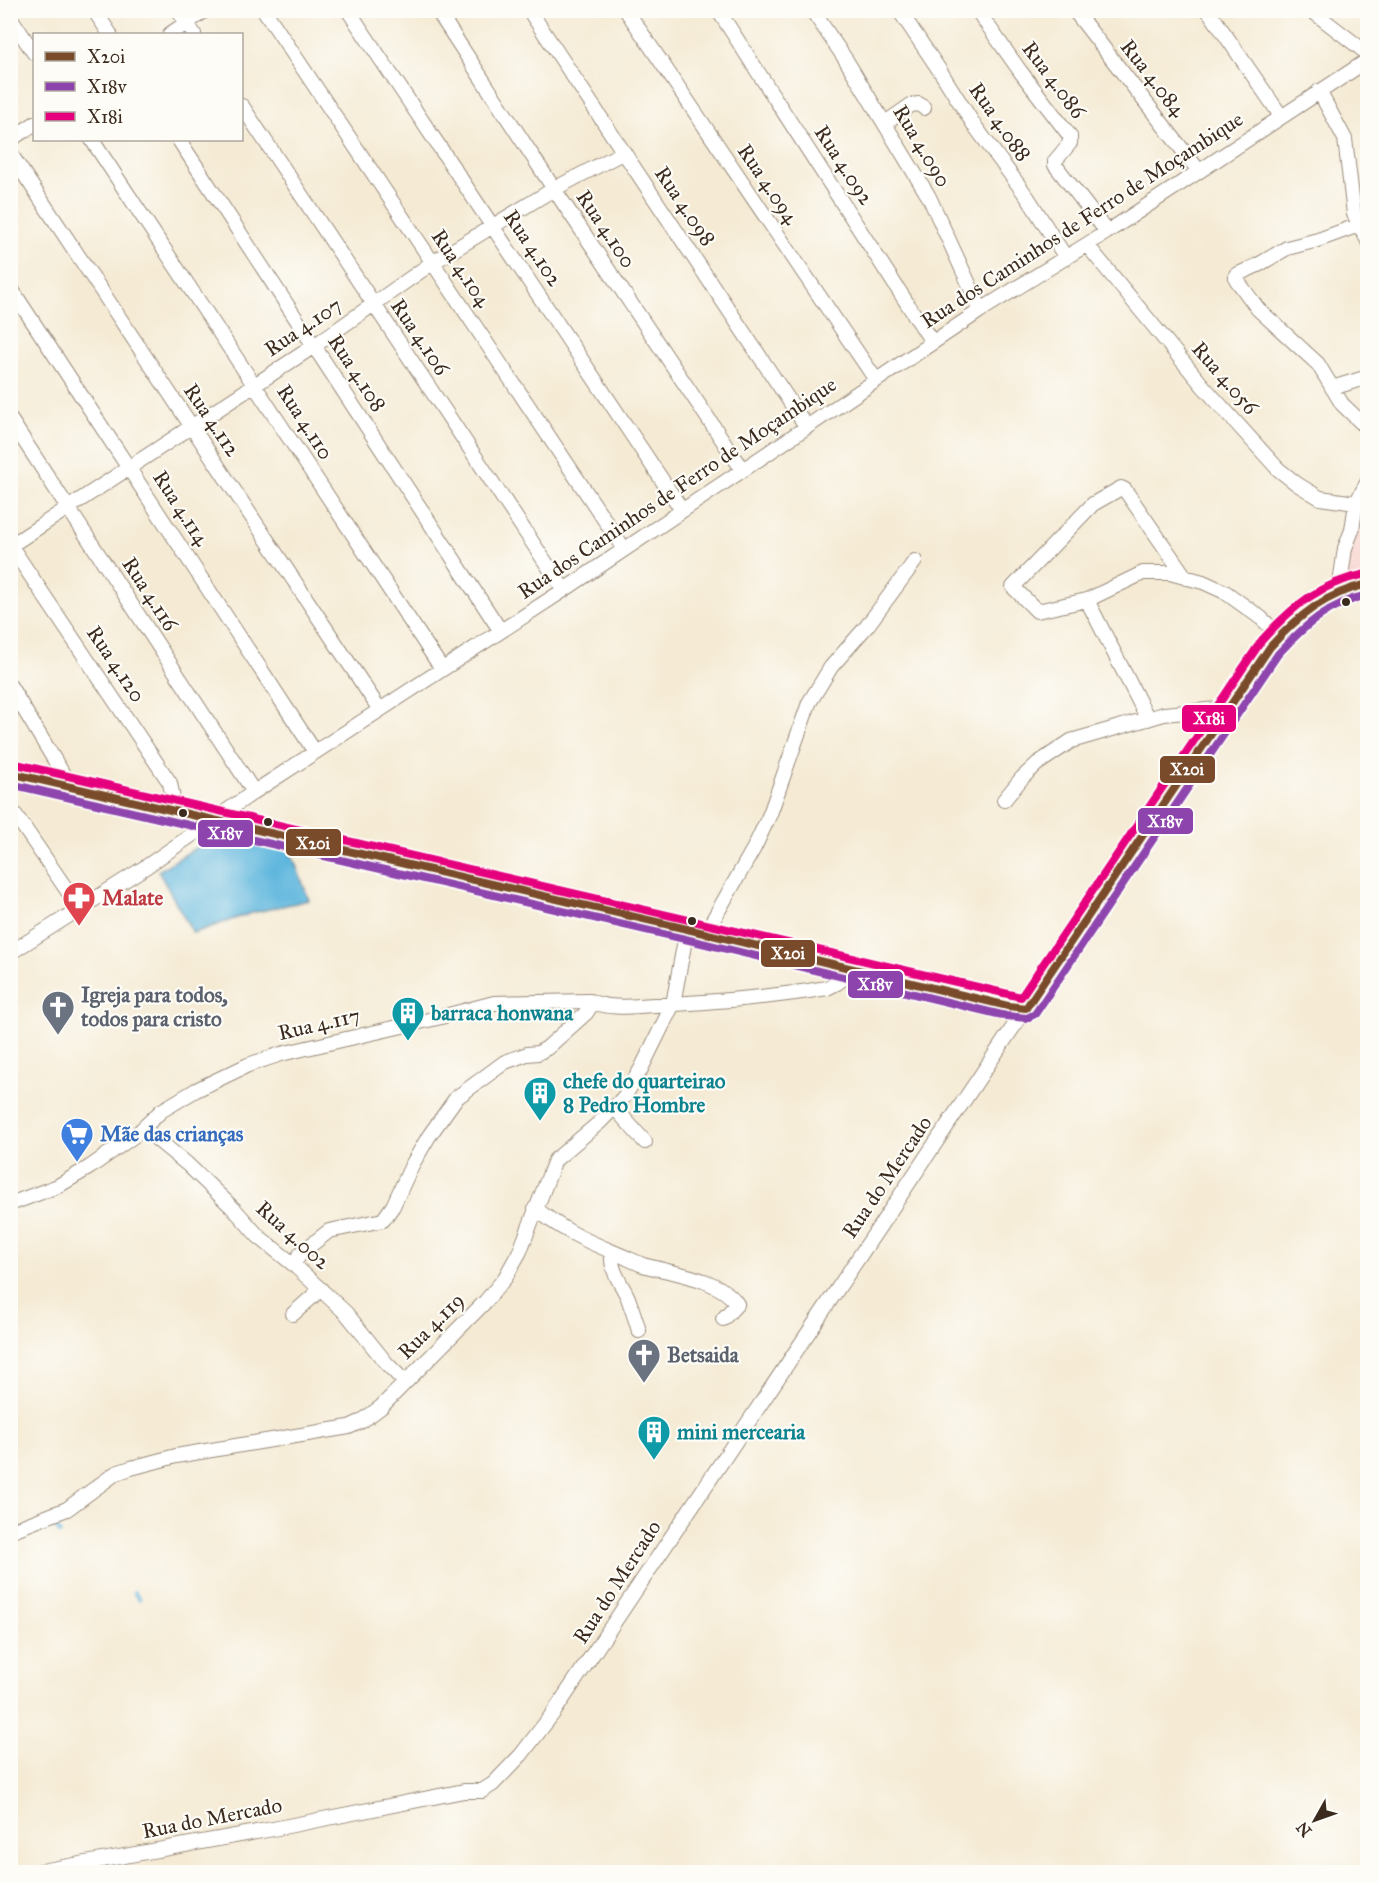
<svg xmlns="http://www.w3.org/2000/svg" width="1378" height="1883" font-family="'IM FELL Great Primer',serif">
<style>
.built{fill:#f7d0cb}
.water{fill:#61b7de;stroke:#4e707e;stroke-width:1.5}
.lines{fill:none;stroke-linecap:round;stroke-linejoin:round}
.stream{stroke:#61b7de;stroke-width:4}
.minor-casing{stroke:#988a7a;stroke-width:16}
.major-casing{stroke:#988a7a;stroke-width:19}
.minor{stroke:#fff;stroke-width:14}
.major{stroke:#fff;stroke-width:16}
.bus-1-casing{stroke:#fdfcf7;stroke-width:12}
.bus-2-casing{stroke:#fdfcf7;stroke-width:12}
.bus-3-casing{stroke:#fdfcf7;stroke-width:12}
.bus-1{stroke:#7a4b2a;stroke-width:8}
.bus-2{stroke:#8e44ad;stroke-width:8}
.bus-3{stroke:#e5007d;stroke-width:8}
.bus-dot{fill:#3b2a1e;stroke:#fdfcf7;stroke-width:2}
.labels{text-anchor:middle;stroke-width:4.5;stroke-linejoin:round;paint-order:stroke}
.street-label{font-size:21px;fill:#3b2a1e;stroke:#fdfcf7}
.health-label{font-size:21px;font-weight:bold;fill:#be3a42;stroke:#fdfcf7;text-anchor:start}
.worship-label{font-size:21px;font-weight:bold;fill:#5b616d;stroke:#fdfcf7;text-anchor:start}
.culture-label{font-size:21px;font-weight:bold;fill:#0d838f;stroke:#fdfcf7;text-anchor:start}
.shop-label{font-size:21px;font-weight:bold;fill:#366cbe;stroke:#fdfcf7;text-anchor:start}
.line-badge{stroke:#fdfcf7;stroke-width:2}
.badge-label{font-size:16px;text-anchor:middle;font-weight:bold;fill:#fff}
</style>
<rect width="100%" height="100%" fill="#fdfcf7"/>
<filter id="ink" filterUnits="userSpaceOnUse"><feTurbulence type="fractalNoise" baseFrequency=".0167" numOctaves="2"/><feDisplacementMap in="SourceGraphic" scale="12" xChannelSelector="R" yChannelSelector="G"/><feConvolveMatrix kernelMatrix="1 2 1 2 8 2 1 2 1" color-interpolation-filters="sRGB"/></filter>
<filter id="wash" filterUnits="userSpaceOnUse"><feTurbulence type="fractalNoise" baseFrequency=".008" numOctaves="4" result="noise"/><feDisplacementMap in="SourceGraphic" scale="24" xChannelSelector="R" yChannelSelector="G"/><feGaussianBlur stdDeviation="1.35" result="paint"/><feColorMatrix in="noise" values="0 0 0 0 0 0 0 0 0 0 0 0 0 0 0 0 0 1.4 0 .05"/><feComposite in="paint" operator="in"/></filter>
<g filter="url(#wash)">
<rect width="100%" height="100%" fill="#f5ebd5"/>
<path class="built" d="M1367,485V578L1345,580L1350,532Z"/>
<path class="water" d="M226,829L288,844L309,900L252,913L193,933L158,871Z"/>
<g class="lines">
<path class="stream" d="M51,1519L60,1533
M134,1592L139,1599"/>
</g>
</g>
<g filter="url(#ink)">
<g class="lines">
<g class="minor-casing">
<path id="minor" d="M94,10L110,34
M178,10L194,34
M264,10L624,549
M348,10L682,510
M437,10L554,189L742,469
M529,10L806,426
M626,10L876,380
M718,10L932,342
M812,10L846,60L929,197L981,310
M899,10L942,74L974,125L1028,198L1066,258
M977,10L1020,71L1070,136V143L1055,161V165L1107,232
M1074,10L1199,171
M1208,10L1281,116
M1311,10L1368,54
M10,17L34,53
M170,34L206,10
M1319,91L1345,139L1354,214L1368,241
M242,106L564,590
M885,123L911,105L919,104L924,108
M10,140L34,124
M92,140L442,669
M179,140L500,630
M10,153L380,710
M1359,225L1318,240L1287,248L1258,265L1236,275V279L1258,309L1318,364L1342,404L1368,429
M1087,245L1203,386L1278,469L1297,484L1320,498L1356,503
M10,287L315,752
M1332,388L1368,377
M10,419L254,792
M10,545L170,783L173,799L169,811
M10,546L314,346L432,263L554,189L624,152
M1186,578L1125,490L1121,488L1093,504L1013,587L1037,611L1087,600L1143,573H1170L1203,582L1225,592L1261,618L1280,636
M1339,591L1345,548L1352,530L1356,503L1368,481
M1087,600L1148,719
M10,686L72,789
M1004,800L1022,778L1037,764L1071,741L1164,714L1228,708
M10,807L80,909
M705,934L754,848L770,814L809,703L831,667L867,626L915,561
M10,953L147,866L254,792L564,590L981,310L1107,232L1368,60
M615,1108L645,1142
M143,1128L187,1164L235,1210L258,1236L293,1264L346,1313L387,1364L405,1382
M10,1204L58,1186L90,1167L138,1133L161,1111L196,1090L248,1065L281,1054L437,1018L494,1003L590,1001C610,1010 633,1006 655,1005C712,1002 770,998 827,988L837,983L855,970
M535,1208C559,1228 584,1240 613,1252
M293,1264L302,1252L329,1231L383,1220L393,1206L412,1165L429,1136L456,1098L505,1062L527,1054L538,1053L547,1048L586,1013L590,1007V1001
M293,1314L321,1289
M639,1331C636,1320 632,1309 628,1298C622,1284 608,1268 613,1252C623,1256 633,1261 643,1265C671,1273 720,1278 737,1304L723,1319
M10,1531L67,1509L116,1473L131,1468L176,1456L349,1427L362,1421L381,1407L485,1302L505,1278L520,1251L555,1160L600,1122L624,1097L641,1069L673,1004L687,929
M36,1872L273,1829L464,1791H482L493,1784L521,1755L554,1712L1026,1008"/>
</g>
<g class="major-casing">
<path id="major" d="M10,773L687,929L1008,1006L1026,1008L1270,647C1298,616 1324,590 1368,584"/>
</g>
<use href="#minor" class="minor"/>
<use href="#major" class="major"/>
<g class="bus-1-casing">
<path id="bus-1" d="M10,773L687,929L1008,1006L1026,1008L1270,647C1298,616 1326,593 1368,584"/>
</g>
<g class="bus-2-casing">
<path id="bus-2" d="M10,784L685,939L1006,1016L1027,1018L1035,1014L1278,654C1304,626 1329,603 1368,595"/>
</g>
<g class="bus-3-casing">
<path id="bus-3" d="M12,763L1021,997L1262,640C1293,606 1320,583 1366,574"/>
</g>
<use href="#bus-1" class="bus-1"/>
<use href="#bus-2" class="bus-2"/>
<use href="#bus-3" class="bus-3"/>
</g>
</g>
<defs>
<g id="pharmacy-pin" transform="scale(1.725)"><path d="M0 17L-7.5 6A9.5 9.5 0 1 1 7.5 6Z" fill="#e0444e" stroke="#fdfcf7"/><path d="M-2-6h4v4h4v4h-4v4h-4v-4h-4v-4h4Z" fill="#fff"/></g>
<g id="church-pin" transform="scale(1.725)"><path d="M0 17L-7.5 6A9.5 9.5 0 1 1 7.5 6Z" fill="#6b7280" stroke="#fdfcf7"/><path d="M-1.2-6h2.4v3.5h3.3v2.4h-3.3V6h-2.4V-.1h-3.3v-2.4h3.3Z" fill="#fff"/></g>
<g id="building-pin" transform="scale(1.725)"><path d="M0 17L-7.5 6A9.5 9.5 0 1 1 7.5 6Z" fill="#0f9aa8" stroke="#fdfcf7"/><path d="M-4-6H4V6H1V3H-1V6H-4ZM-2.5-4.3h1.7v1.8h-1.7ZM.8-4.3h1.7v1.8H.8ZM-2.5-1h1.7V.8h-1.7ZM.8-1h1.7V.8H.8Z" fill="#fff"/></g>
<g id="supermarket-pin" transform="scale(1.725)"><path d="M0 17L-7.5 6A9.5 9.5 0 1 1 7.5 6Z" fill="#3f7fe0" stroke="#fdfcf7"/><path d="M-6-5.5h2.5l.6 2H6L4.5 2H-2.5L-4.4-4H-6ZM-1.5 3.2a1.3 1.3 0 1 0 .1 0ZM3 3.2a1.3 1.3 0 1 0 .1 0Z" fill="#fff"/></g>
</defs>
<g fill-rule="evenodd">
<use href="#pharmacy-pin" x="79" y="898"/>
<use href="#church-pin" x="58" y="1007"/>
<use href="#building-pin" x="408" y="1013"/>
<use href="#building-pin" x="540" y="1093"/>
<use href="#supermarket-pin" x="77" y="1134"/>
<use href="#church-pin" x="644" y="1355"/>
<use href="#building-pin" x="654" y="1432"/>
</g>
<g class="bus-dot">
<circle cx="1346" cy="602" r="5"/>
<circle cx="183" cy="813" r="5"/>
<circle cx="268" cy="822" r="5"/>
<circle cx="692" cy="921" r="5"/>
</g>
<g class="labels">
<g class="street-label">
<text transform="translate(1153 78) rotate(52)" y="7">Rua 4.084</text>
<text transform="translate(1054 80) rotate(53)" y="7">Rua 4.086</text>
<text transform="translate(1000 122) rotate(55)" y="7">Rua 4.088</text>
<text transform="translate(922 146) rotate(59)" y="7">Rua 4.090</text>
<text transform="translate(844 165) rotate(57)" y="7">Rua 4.092</text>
<text transform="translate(768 184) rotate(56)" y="7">Rua 4.094</text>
<text transform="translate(685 206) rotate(56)" y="7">Rua 4.098</text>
<text transform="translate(1082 220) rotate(-33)" y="7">Rua dos Caminhos de Ferro de Moçambique</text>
<text transform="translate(606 229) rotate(56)" y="7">Rua 4.100</text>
<text transform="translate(533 248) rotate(56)" y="7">Rua 4.102</text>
<text transform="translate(461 268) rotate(56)" y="7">Rua 4.104</text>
<text transform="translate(303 327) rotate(-34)" y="7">Rua 4.107</text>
<text transform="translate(420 337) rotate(56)" y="7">Rua 4.106</text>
<text transform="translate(357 373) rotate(57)" y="7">Rua 4.108</text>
<text transform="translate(1225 378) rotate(49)" y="7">Rua 4.056</text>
<text transform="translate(212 420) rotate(56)" y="7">Rua 4.112</text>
<text transform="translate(305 422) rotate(57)" y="7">Rua 4.110</text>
<text transform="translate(677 488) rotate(-34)" y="7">Rua dos Caminhos de Ferro de Moçambique</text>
<text transform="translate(181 508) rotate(57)" y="7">Rua 4.114</text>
<text transform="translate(150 594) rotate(57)" y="7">Rua 4.116</text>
<text transform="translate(116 664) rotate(56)" y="7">Rua 4.120</text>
<text transform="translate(319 1024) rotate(-13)" y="7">Rua 4.117</text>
<text transform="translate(887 1177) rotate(-56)" y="7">Rua do Mercado</text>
<text transform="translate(293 1235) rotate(42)" y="7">Rua 4.002</text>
<text transform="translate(431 1326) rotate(-45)" y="7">Rua 4.119</text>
<text transform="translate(617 1582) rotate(-57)" y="7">Rua do Mercado</text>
<text transform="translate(212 1818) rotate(-11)" y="7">Rua do Mercado</text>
</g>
<g class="health-label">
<text x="102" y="905">Malate</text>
</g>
<g class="worship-label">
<text x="81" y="1002">Igreja para todos,<tspan x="81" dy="24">todos para cristo</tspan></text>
<text x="667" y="1362">Betsaida</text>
</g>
<g class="culture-label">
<text x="431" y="1020">barraca honwana</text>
<text x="563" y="1088">chefe do quarteirao<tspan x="563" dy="24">8 Pedro Hombre</tspan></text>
<text x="677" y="1439">mini mercearia</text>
</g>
<g class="shop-label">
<text x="100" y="1141">Mãe das crianças</text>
</g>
</g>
<g class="line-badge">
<rect x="1181" y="704" width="56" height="29" rx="6" fill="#e5007d"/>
<rect x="1159" y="755" width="57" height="29" rx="6" fill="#7a4b2a"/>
<rect x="1137" y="807" width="57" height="28" rx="6" fill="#8e44ad"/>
<rect x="197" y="819" width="57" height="29" rx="6" fill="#8e44ad"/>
<rect x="285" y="828" width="57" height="29" rx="6" fill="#7a4b2a"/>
<rect x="760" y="939" width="56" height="29" rx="6" fill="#7a4b2a"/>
<rect x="847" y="970" width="57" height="29" rx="6" fill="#8e44ad"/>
</g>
<g class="badge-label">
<text x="1209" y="724">X18i</text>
<text x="1187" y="775">X20i</text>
<text x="1165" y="827">X18v</text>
<text x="225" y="839">X18v</text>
<text x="313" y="849">X20i</text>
<text x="788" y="959">X20i</text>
<text x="875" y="990">X18v</text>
</g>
<rect width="1378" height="1883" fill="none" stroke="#fdfcf7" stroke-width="36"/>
<rect x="33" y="33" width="210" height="108" fill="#fdfcf7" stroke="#afa8a0" stroke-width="1.5"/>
<rect x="45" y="52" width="30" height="9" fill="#7a4b2a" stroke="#afa8a0" stroke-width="1.5"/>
<text x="87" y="63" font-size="18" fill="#3b2a1e">X20i</text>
<rect x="45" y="82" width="30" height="9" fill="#8e44ad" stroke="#afa8a0" stroke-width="1.5"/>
<text x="87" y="93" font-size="18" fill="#3b2a1e">X18v</text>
<rect x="45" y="112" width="30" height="9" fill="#e5007d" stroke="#afa8a0" stroke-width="1.5"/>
<text x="87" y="123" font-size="18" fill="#3b2a1e">X18i</text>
<g transform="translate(1315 1820) rotate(230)" stroke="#fdfcf7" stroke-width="4.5" paint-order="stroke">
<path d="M0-4.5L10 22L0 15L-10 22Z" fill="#3b2a1e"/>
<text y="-9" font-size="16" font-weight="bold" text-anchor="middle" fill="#3b2a1e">N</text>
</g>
</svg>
